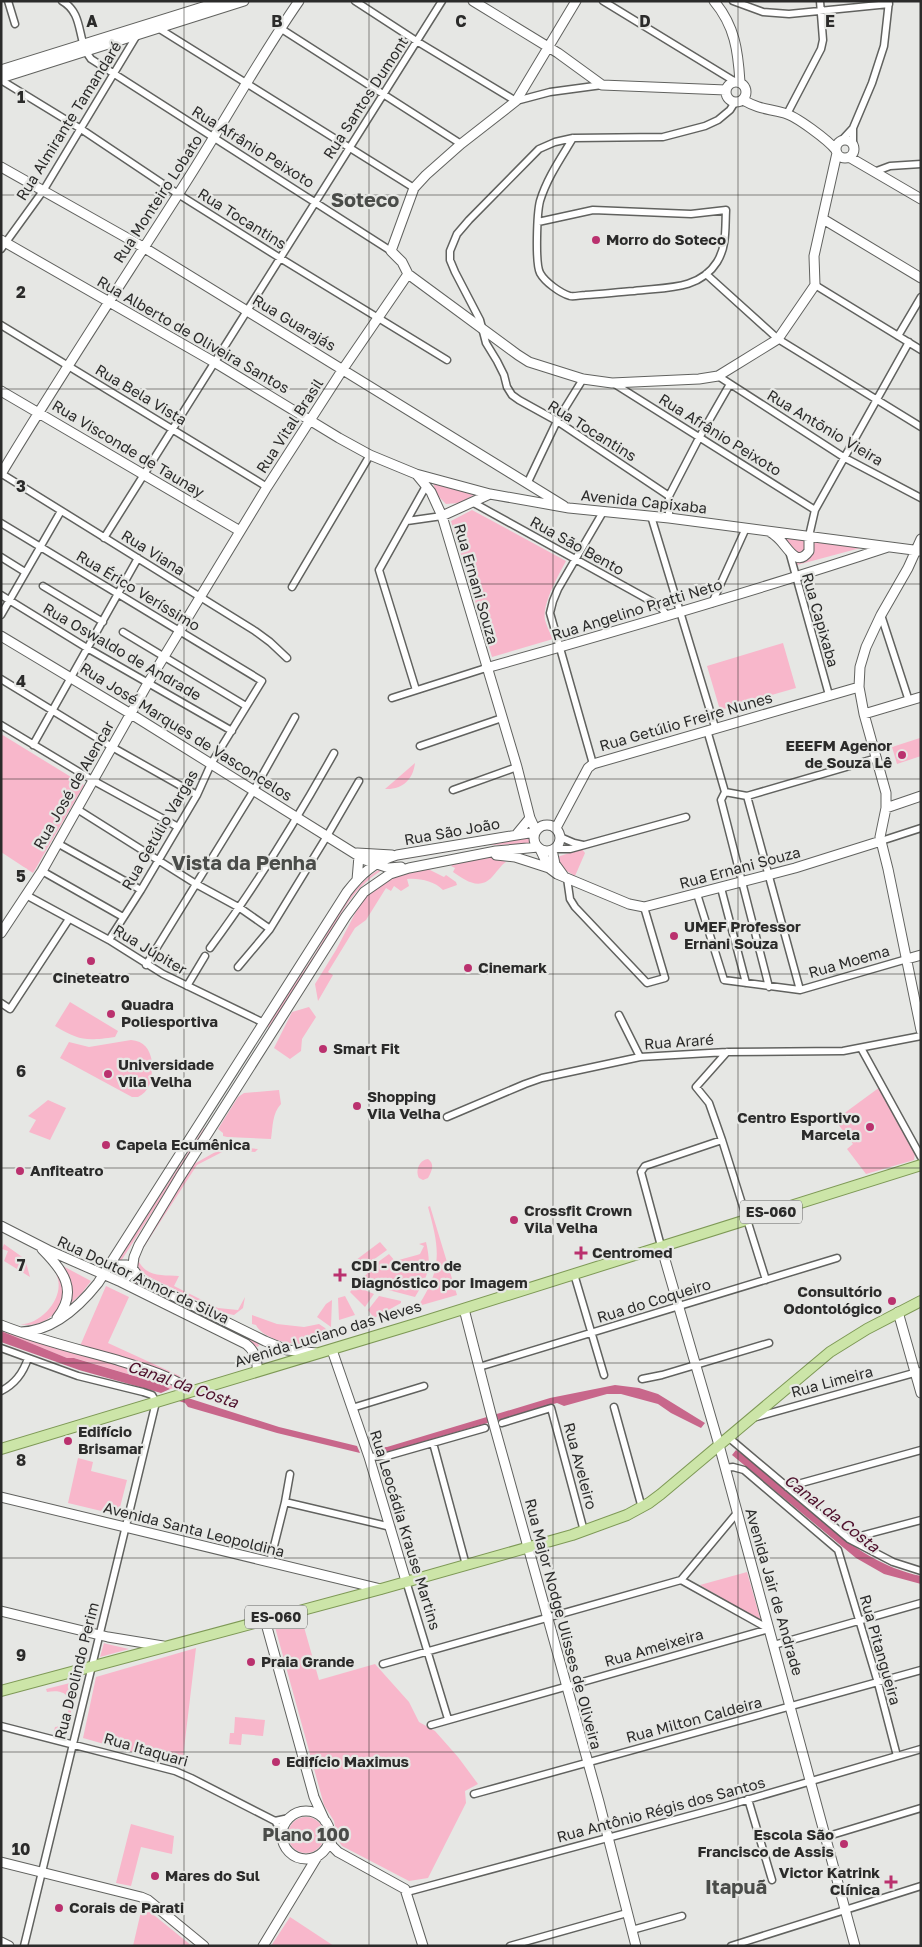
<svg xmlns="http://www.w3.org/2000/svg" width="922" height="1947" font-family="'Golos Text',sans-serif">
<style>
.green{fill:#f8b7cb}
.water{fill:#c8678b}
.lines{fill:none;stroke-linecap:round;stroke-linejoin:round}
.street-casing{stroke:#61625f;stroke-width:9}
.secondary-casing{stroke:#61625f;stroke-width:11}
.primary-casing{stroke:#7e9956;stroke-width:12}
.street{stroke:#fff;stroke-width:6}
.secondary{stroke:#fff;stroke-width:9}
.primary{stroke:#cce5a8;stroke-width:10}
.grid{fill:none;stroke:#2b2b2a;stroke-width:1;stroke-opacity:0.55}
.poi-dot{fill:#ba316e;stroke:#e6e7e4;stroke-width:2}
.labels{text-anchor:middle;stroke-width:4.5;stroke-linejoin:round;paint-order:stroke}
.shield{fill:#e6e7e4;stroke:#636362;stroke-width:1}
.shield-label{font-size:14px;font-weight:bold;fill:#2b2b2a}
.street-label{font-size:15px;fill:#2b2b2a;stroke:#e6e7e4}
.poi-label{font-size:15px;font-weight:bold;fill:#2b2b2a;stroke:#e6e7e4;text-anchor:start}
.water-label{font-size:16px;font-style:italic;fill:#4e102c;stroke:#e6e7e4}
.quarter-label{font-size:18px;font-weight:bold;fill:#4a4c49;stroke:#e6e7e4}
.district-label{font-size:20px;font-weight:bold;fill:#4a4c49;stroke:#e6e7e4}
.grid-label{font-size:16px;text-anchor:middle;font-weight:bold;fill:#2b2b2a;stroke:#e6e7e4;stroke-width:4.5;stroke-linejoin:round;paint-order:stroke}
</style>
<rect width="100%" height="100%" fill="#e6e7e4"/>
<path class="green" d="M433,483L474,495L459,503L446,504L437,495Z
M472,510L566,561C558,576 542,604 545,620C547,627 550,633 553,639L492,657L451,521Z
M781,536L806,538L807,547L799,555Z
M815,540L864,547L797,565V562H800L812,553Z
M783,643L796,688L720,710L707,666Z
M1,734L84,785L33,873L1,852Z
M920,738L921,756L897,764L892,747Z
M415,763C413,780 402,790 385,789Z
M528,835L530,844L487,845L393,861L402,857Z
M582,849L585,853L575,876L560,867L557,857Z
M489,858H495L506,862C500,866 497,872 492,877C479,891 465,880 453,872L455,868L451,866L457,862Z
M426,868L444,877L446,875L456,882L457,885L443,890C434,881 420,878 407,879L409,886L401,891L394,886L391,891L386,888L366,920L355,928L328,972L333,975L318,1001L315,984L336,950L362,900L376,886L400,874Z
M380,869H384C348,890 338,922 316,955C301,980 284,1004 268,1028L269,1021C284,999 300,977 315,954C334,923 348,888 380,869Z
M70,1002L118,1031L115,1037C86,1041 80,1041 55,1026Z
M309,1007L316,1017L302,1039L301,1051L290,1059L274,1048L292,1012Z
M131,1040C144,1041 150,1049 152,1062H151C153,1075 152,1090 138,1097H132L60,1058L69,1042L89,1047Z
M880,1087L915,1153L914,1160L866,1174L847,1149L853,1144L835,1120Z
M279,1090L281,1104C272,1114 273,1126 271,1139L227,1137L223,1136V1133L218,1129L238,1097L244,1093Z
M48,1100L66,1108L50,1140L29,1132L36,1120L28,1116Z
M204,1128L205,1129L121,1261L119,1259Z
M226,1146L258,1149L255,1152L226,1150L197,1165L140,1253L139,1262C147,1277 163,1275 179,1276L174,1286L218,1308L238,1310L245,1297L243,1308L234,1315L224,1313L149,1277L140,1270L136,1261L140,1250L194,1164Z
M428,1159C435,1164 432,1171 428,1178L423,1180L419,1178C415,1171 419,1160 428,1159Z
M430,1206L457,1295L422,1305L420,1303C443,1266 439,1247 428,1207Z
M380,1242L387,1250L362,1268L356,1260Z
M426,1242C432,1267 428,1276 415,1297L358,1282V1280L367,1274V1270L389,1254L395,1261L417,1255L420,1254L424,1246L419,1244Z
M4,1244L25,1259L30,1277L4,1261L8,1251L2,1249Z
M61,1265L91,1281L81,1294L70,1304L71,1295Z
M56,1274C76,1299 49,1331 20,1324C42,1325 67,1295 56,1274Z
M134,1281L258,1343L259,1346L257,1347L248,1341L129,1283Z
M106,1286L129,1297L108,1343L180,1376L179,1378L166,1372L80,1346Z
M355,1286L374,1294L365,1307L350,1292Z
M345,1296L355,1315L339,1320L338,1298Z
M379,1296L401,1301V1303L374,1318L368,1310Z
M332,1300L331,1327L317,1317L326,1304Z
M252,1315L277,1324L304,1327L319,1324L325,1328L331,1336C323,1338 315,1342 307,1343C292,1346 263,1339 256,1325L252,1324Z
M1,1326L157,1378L179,1387L170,1389L161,1384L75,1358H67L1,1331Z
M78,1458L93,1462L91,1471L127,1480L118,1515L68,1503Z
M747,1572L761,1621L700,1585Z
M302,1620L319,1680L375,1664L409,1702L419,1722L435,1731L458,1757L478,1784L465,1791L466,1803L428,1878L409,1881L342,1846L338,1840L334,1821L324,1805L275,1627Z
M104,1643L107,1644L129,1649L100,1657Z
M196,1648L182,1766L83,1738L96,1677Z
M78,1681L66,1734L54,1731L55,1727C66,1726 68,1713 70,1703L68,1702C69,1691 56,1690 47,1692L46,1689Z
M235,1717L265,1720L263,1736L242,1734L241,1745L229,1744L230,1733H234Z
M288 1835a18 18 0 1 1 36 0a18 18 0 1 1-36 0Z
M131,1824L174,1836L172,1854L141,1847L131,1886L116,1883Z
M142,1907H144L192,1946H133Z
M290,1917L334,1946H271Z"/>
<path class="water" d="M1,1331L67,1358H74L161,1384L170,1389L161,1393L79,1370L1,1342Z
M615,1385L639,1388L658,1394L705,1423L701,1428L671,1413L658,1404L621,1394H607L564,1406L557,1403L384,1453L376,1455L374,1448L387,1447L550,1398Z
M188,1398L279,1427L357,1446L360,1453L277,1433L188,1407L185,1403L179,1401Z
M736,1450C799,1491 844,1560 921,1576V1584L884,1574L856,1558L732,1455Z"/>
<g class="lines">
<g class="street-casing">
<path id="street" d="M8,1L15,24
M62,1C85,14 76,41 91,59L391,251
M355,1L418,42L516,101L550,92L602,85
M603,1L734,81
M733,1L763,12L789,14L889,4
M157,26L158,28L414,188
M280,28L461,144
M1,80L81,129L178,194L280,258L447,360
M787,114L821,49L823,40L820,1
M853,128V146
M841,141L853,128L872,83L884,46L889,1
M874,172L890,166L921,164
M538,222L593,210L691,214L726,210C725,228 727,246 717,262C699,291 663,287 634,291C618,292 602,294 585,295C581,295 574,297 570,296C560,293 545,282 540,273C535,263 537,213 540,201C547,178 561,158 573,138
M1,249L43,191L137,35
M706,274L778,339L921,427
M815,285L921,350
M1,325L267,487
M898,336L921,297
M718,376L845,458L921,498
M613,383L815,510
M2,474L255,631L270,642L287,658
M527,484L557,421L583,379
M669,496L557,421L519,400L512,395L507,387L504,375L497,361L486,343L480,320L455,272L450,260V251L457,234L469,220L539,149L555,142L573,138L663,137L705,126L718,120L730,110L735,102
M472,502L651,601L661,608L667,615
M651,516L715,727
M669,518V496L699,438L730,384
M407,521L442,516
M1,523L262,681L211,764L197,795L141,890L109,940
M809,536L815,510L909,342
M104,538L442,1
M789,551L829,695
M1,557L25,572
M43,586L103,622
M292,587L370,455
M1,595L87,648L232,731
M712,603L746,528
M1,615L61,511
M881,615L909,701
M123,632L246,706
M1,679L112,747L197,795
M416,690L379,570L426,486
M392,698L486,668
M1,725L94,781L178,827
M707,730L725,792L721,800L769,987
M33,745L138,558
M420,746L502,718
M593,764L550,613L553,601L558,589L603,512
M453,790L517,767
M725,792L747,796L877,758
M747,796L800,990
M77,809L196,884L240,908L270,929
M560,837L574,843L583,845
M881,841L921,828
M57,843L141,890
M554,849H570L686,817
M42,871L123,917
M567,878L570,899L575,907L647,983L665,978L644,907
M721,888L746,983
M697,894L724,980L800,990L907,959
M26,895L109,940L163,974L264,1023
M210,948C256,886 296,821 334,753
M146,965L254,790L295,717
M238,967L270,929L327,836L359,781
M187,986L205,956
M1,1003L10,1009L69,919
M619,1015L640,1057
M861,1048L921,1157
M727,1052L696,1087L709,1103L722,1140L766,1280
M447,1117L525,1084L542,1078L640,1057L727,1052L843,1051L921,1036
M661,1246L641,1172L645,1166L722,1140
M574,1274L604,1375
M1,1348L78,1376L143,1392L152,1395L156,1402L24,1946
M479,1367L837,1258
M642,1379L662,1375L769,1343
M1,1391C15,1384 23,1374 28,1358
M614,1407L642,1508
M352,1408L424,1386
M756,1417L921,1371
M502,1423L551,1408L584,1531
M728,1437L849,1539L893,1562L921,1571
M433,1443L466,1565
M369,1457L387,1456L485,1428
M725,1468L733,1467L744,1470L838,1550L878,1683L897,1756
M787,1487L921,1450
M285,1502L391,1527
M849,1539L921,1520
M270,1562L285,1502L290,1474
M681,1580L769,1629
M406,1581L448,1719
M774,1645L921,1603
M383,1664L681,1580L737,1513
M431,1725L769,1629
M1,1726L175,1771L191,1778L275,1821L282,1832
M474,1794L921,1670
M748,1799L772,1880
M275,1821L289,1818
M825,1837L921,1808
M407,1892L726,1806L921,1749
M632,1930L682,1916
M510,1946L627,1913
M731,1946L921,1886"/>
</g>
<g class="secondary-casing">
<path id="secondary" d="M473,1L558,53L602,85L726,90
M576,1L516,101L461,144L426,175L414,188L391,251L402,262L408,274L518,355L529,362L583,379L612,383L699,379L718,376L778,339L815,285L814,256L837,153
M714,1C735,26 738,51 740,82
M1,70L222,1
M1,78L244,1
M726 92a10 10 0 1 1 20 0a10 10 0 1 1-20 0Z
M743,100C761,110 766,108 784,113C796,116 828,140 836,150
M836 149a9 9 0 1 1 18 0a9 9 0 1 1-18 0Z
M849,157L921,199
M1,167L143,247L564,506
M823,219L921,278
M1,240L214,362L339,438L370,455L416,474L490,494L569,508L669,518L921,551
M1,391L240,531
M1,474C58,379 119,287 179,193C220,130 256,63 299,1
M417,475L431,492L442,516L517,767L530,818L536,831
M442,516L490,494
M770,532C774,534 777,537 780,540C788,548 797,568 809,551V536
M921,539L908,568L881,615L866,647L860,667L859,687L864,714L886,793V808L880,837L888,869L921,1030
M1,636L131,714L365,860L389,868L401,867
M486,668C621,630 755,591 888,547
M864,714L921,697
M886,808L921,796
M534 838a13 13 0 1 1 26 0a13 13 0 1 1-26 0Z
M556,828L588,768L593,764L859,687
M516,835L530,818
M540,849L549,868L557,874L629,904L644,907L795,868L881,841
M552,850L555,864L563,875
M357,853L392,855
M496,855L515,857L549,868
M357,880L359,856
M1,933L42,871L148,683L267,487L343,369L408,274
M907,959L921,955
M1,1226L48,1250L121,1282L246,1344C255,1351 258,1360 257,1371
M661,1246L719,1445L855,1946
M42,1249C63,1270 79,1291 57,1318
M116,1265H127L133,1269
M133,1269L141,1280L265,1341L287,1350L316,1353
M121,1282L132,1272L134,1257L139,1245L180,1177L346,916L364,892L390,874L409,868L496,851L538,847
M464,1309L491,1414L599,1802L636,1946
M898,1312L921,1393
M1,1325C39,1340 78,1349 117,1360C143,1368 169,1375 192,1391
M21,1332C52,1331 79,1307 98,1283L347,892C361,874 374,862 397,855L535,832
M332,1350L369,1457L406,1581
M1,1497L381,1589
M1,1611L108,1637L163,1646
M265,1620L314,1797L325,1821
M282 1835a24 24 0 1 1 48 0a24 24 0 1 1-48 0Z
M330,1839L332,1846L338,1852L405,1889L423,1946
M1,1862L141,1897L148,1900L204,1946
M1,1942L9,1946
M263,1946L317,1857"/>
</g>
<g class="primary-casing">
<path id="primary" d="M1,1449L425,1321L921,1165
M1,1691L381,1589L572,1535L627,1515L649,1503L661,1494L830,1352L867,1329L921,1301"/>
</g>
<use href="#street" class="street"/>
<use href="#secondary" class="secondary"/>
<use href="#primary" class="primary"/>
</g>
<path class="grid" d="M184,1V1946M369,1V1946M553,1V1946M738,1V1946M1,195H921M1,389H921M1,584H921M1,779H921M1,974H921M1,1168H921M1,1363H921M1,1558H921M1,1752H921"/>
<g class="poi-dot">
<circle cx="596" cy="240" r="5"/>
<circle cx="902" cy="755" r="5"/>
<circle cx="674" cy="936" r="5"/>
<circle cx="91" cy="961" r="5"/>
<circle cx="468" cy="968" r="5"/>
<circle cx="111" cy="1014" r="5"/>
<circle cx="323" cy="1049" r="5"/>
<circle cx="108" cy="1074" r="5"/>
<circle cx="357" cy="1106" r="5"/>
<circle cx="870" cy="1127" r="5"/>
<circle cx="106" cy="1145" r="5"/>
<circle cx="20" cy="1171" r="5"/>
<circle cx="514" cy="1220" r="5"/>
<path d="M578.5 1245.5h5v5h5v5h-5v5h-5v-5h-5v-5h5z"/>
<path d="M337.5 1267.5h5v5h5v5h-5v5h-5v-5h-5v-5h5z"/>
<circle cx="892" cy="1301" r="5"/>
<circle cx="68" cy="1441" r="5"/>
<circle cx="251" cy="1662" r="5"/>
<circle cx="276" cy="1762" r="5"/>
<circle cx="844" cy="1844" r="5"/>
<circle cx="155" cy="1876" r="5"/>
<path d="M888.5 1874.5h5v5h5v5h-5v5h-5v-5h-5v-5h5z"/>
<circle cx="59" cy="1908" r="5"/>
</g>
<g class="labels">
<g class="shield">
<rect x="740" y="1200.5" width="62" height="23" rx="4"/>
<rect x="245" y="1605.5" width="62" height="23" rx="4"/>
</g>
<g class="shield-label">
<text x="771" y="1217">ES-060</text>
<text x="276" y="1622">ES-060</text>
</g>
<g class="street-label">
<text transform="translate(366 98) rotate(-57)" y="5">Rua Santos Dumont</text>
<text transform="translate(69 121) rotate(-58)" y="5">Rua Almirante Tamandaré</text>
<text transform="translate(253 147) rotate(32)" y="5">Rua Afrânio Peixoto</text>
<text transform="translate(158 199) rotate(-57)" y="5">Rua Monteiro Lobato</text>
<text transform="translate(242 219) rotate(32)" y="5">Rua Tocantins</text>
<text transform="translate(294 323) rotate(31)" y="5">Rua Guarajás</text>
<text transform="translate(193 335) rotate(30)" y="5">Rua Alberto de Oliveira Santos</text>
<text transform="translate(141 395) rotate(31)" y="5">Rua Bela Vista</text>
<text transform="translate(290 426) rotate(-57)" y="5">Rua Vital Brasil</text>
<text transform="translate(825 428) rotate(31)" y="5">Rua Antõnio Vieira</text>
<text transform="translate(592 431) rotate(32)" y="5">Rua Tocantins</text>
<text transform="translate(720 435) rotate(32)" y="5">Rua Afrânio Peixoto</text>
<text transform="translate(128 449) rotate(31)" y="5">Rua Visconde de Taunay</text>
<text transform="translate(644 502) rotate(6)" y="5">Avenida Capixaba</text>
<text transform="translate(577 546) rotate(29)" y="5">Rua São Bento</text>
<text transform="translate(153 553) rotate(32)" y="5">Rua Viana</text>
<text transform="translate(476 584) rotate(74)" y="5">Rua Ernani Souza</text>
<text transform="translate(138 591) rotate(31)" y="5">Rua Érico Veríssimo</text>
<text transform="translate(637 610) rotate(-17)" y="5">Rua Angelino Pratti Neto</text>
<text transform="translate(820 620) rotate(74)" y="5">Rua Capixaba</text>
<text transform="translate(122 652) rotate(30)" y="5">Rua Oswaldo de Andrade</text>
<text transform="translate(686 722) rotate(-16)" y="5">Rua Getúlio Freire Nunes</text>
<text transform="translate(186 732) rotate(32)" y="5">Rua José Marques de Vasconcelos</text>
<text transform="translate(74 785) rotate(-60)" y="5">Rua José de Alencar</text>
<text transform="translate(160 830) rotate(-60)" y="5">Rua Getúlio Vargas</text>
<text transform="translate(452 832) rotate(-10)" y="5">Rua São João</text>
<text transform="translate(740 868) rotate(-15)" y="5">Rua Ernani Souza</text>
<text transform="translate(150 950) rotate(31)" y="5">Rua Júpiter</text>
<text transform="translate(849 962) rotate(-16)" y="5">Rua Moema</text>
<text transform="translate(679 1042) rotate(-4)" y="5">Rua Araré</text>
<text transform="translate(143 1280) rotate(25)" y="5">Rua Doutor Annor da Silva</text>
<text transform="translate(654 1301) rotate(-17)" y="5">Rua do Coqueiro</text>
<text transform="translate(328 1334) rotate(-17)" y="5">Avenida Luciano das Neves</text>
<text transform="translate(832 1382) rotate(-15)" y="5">Rua Limeira</text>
<text transform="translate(580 1466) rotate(75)" y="5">Rua Aveleiro</text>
<text transform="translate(194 1530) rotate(14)" y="5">Avenida Santa Leopoldina</text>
<text transform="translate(405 1530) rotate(73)" y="5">Rua Leocádia Krause Martins</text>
<text transform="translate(774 1592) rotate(74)" y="5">Avenida Jair de Andrade</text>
<text transform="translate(563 1624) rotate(75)" y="5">Rua Major Nodge Ulisses de Oliveira</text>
<text transform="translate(654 1648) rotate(-16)" y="5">Rua Ameixeira</text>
<text transform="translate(880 1650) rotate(74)" y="5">Rua Pitangueira</text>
<text transform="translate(77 1671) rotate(-76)" y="5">Rua Deolindo Perim</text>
<text transform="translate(694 1720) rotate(-15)" y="5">Rua Milton Caldeira</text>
<text transform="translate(146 1750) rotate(16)" y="5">Rua Itaquari</text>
<text transform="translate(661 1810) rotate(-15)" y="5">Rua Antônio Régis dos Santos</text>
</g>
<g class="poi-label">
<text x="606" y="245">Morro do Soteco</text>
<text x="892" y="751" text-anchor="end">EEEFM Agenor<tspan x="892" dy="17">de Souza Lê</tspan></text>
<text x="684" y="932">UMEF Professor<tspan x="684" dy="17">Ernani Souza</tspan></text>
<text x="478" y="973">Cinemark</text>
<text x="91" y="983" text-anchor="middle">Cineteatro</text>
<text x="121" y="1010">Quadra<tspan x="121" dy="17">Poliesportiva</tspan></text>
<text x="333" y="1054">Smart Fit</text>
<text x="118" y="1070">Universidade<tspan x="118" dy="17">Vila Velha</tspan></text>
<text x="367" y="1102">Shopping<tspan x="367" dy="17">Vila Velha</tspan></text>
<text x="860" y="1123" text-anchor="end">Centro Esportivo<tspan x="860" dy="17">Marcela</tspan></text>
<text x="116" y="1150">Capela Ecumênica</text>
<text x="30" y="1176">Anfiteatro</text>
<text x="524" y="1216">Crossfit Crown<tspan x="524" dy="17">Vila Velha</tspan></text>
<text x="592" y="1258">Centromed</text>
<text x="351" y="1271">CDI - Centro de<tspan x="351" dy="17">Diagnóstico por Imagem</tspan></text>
<text x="882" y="1297" text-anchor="end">Consultório<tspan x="882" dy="17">Odontológico</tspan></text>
<text x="78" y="1437">Edifício<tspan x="78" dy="17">Brisamar</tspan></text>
<text x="261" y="1667">Praia Grande</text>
<text x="286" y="1767">Edifício Maximus</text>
<text x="834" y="1840" text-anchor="end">Escola São<tspan x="834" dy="17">Francisco de Assis</tspan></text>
<text x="880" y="1878" text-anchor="end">Victor Katrink<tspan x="880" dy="17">Clínica</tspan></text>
<text x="165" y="1881">Mares do Sul</text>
<text x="69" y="1913">Corais de Parati</text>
</g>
<g class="water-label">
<text transform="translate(183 1384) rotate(19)" y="6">Canal da Costa</text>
<text transform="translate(832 1513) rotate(38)" y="6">Canal da Costa</text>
</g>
<g class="quarter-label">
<text x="306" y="1841">Plano 100</text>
</g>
<g class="district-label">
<text x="365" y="207">Soteco</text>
<text x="244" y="870">Vista da Penha</text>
<text x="736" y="1894">Itapuã</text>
</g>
</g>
<g class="grid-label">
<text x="92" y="27">A</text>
<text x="277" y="27">B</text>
<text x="461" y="27">C</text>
<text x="645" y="27">D</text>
<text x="830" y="27">E</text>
<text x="21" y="103">1</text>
<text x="21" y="298">2</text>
<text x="21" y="492">3</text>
<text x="21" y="687">4</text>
<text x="21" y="882">5</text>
<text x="21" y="1077">6</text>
<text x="21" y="1271">7</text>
<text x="21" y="1466">8</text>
<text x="21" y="1661">9</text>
<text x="21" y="1855">10</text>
</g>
<rect width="922" height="1947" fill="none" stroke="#2b2b2a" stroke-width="5"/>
</svg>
